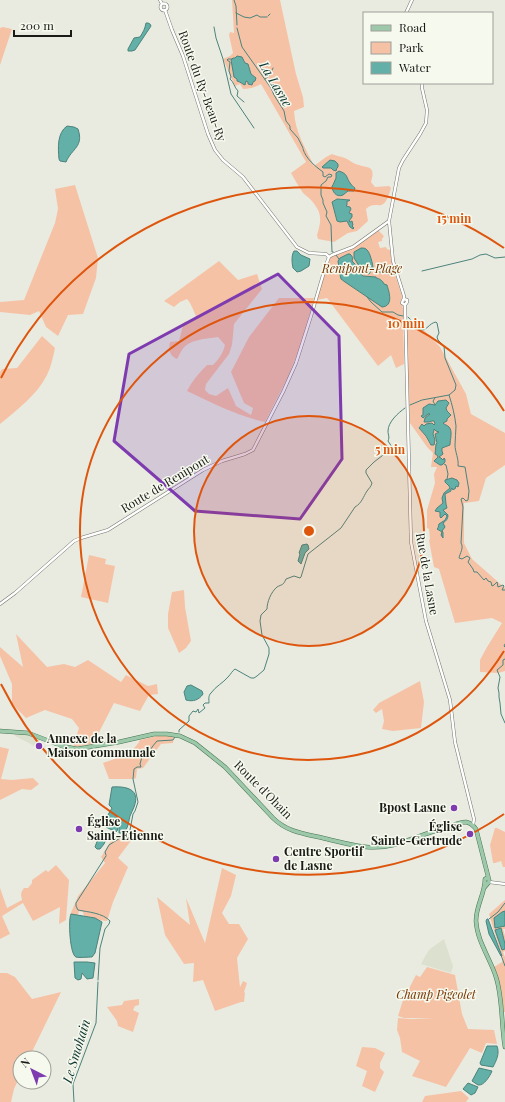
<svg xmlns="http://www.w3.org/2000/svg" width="505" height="1102" font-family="'Playfair Display',serif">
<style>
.built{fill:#dce0ce}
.green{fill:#f6c2a6;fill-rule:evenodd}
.water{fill:#62b0a7;stroke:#4c837c}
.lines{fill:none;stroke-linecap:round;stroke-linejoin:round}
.stream{stroke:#4c837c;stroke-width:1}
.minor-casing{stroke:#74766d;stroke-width:3.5}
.major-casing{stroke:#457552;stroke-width:4.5}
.minor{stroke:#fff;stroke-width:2.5}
.major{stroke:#9dc9aa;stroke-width:3.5}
.marked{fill:#7e3baf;fill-opacity:0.2;stroke:#7e3baf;stroke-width:3;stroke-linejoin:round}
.ring{fill:none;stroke:#de560d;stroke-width:2}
.poi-dot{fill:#7e3baf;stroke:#f6f9ee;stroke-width:1.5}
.labels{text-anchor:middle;stroke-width:3;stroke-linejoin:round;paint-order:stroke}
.street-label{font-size:12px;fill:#1a1b17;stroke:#f6f9ee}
.park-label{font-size:12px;font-style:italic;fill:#773400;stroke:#f6f9ee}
.poi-label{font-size:12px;font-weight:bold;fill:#1a1b17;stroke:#f6f9ee;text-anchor:start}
.water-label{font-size:13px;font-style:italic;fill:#0d3430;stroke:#f6f9ee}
.centre{fill:#de560d;stroke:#f6f9ee;stroke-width:2}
.ring-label{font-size:12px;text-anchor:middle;font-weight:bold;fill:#de560d;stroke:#f6f9ee;stroke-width:3;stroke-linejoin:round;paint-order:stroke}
</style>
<rect width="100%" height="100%" fill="#e9ebe0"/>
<path class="built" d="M15,734L29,735L40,740L35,747L29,743L15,736Z
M444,939L453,966L451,973L421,964L427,953L430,949Z"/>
<path class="green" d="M232,0H280L296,74L303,97L304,107L294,111C295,132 305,147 314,166L326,157L332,154C336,156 344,157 347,159C351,161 354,164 359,165C363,167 368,166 371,169C374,173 372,178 371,182L375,187L389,186L391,188C383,217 377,198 366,209L368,221L357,231L348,233L334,242L318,239L317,235C322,219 322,212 310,199C308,197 305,195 303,193C299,187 295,180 291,173L306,162L261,84C256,87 250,89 243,89L240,84L235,86L223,59L230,56L233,53L229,35L230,32L234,33ZM336,178H348L350,184L355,188V190L348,191L343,195L332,186L334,187H336L334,186V183ZM337,199H346L349,201H347V205L346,206L350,207L349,213L351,214L349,221L350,222L352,221L351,229L350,228L347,221H337L332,202Z
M3,27L12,29L0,65V28Z
M75,185L98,258L96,278L83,314L68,315L58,336L46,327L39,311L30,315L0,312V302L24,300L55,223L58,209L55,189Z
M378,230L384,236L382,239V241L378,242L380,248L386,247L387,249L390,250L392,265L402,296L401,302L403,308L404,364L396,368L391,355L378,366L327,298L317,300C319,291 326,262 331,257C336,253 346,251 352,248L353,249Z
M219,261L238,280L257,274L262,289L234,324L232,345L229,354L206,384L205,390L209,394L216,396L228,388L236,406L251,415L253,408L244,403L231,372L249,337L279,298H314L302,342L288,377L265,422C238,416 212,403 187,391C192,381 199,373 207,365H213C219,359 223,353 225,345L218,337C206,339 189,339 182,350C180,353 179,356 177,359C170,356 168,350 170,342L179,341L184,322L192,320L196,316C193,310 191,303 187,299L180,302L174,307L164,301Z
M406,329L424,330L440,347L466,394L471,414L505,433V465L486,478L479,501L464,503V543L472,559L505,588V671L498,673L480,672V660L487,647L502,623L492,618L455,623L439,569L434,567L429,540L430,539L429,529L427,528V510L435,483L434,474L437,467H431L433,453L427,447L410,423ZM444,400H446L449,403L446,408L447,411L451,414L443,423L445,426L448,427C452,433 451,439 448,445L442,448L439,457L443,460L442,464L440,465L435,462L438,457C433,450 437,441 438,433L439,432L434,429V430C433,435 435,439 434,444H430L426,436L419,427L422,424L424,426L426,424H432L434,425L435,424L433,421L430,422L425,419V418L430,414L429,413L424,416H422L423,415V408L429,404H435L438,401ZM452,478L457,480L459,483L458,486L456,485L455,489L454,488L453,489V488L451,489V491L445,493L446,504L447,508L443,510L448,515C448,519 446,521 443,523L445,527L444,525L441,524L440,526L441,530L443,529L442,532H443V538L442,532L440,531L438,527L447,516L445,514L441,518L440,512L438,511L444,502L442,499L444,493L450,488L445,482L447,479Z
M42,336L55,348C53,357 51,367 47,375C37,395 17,410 0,424V372L2,369L17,368Z
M89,555L106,559L105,564L115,566L108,603L81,597Z
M184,590L185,607L191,641L186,648L179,653L168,628V614L172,592Z
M16,634L47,667L64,664L75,667L88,660L121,682L126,675L148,686L157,684L158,694L149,695L140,711L114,703L93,744L73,747L79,728L72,719L45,710L26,718L12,704V684L0,656V647L23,667Z
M420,681L424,702L421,728L393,731L382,729L384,721L382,709L376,713L373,710L379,703Z
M161,735L174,737L173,743L161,744L143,768L137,769L136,778L134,779H109L103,763C117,758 133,754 140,740Z
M0,747L9,749L1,779L12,780L33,778L39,784L31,790L22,789L0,800Z
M495,828H497L505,832V867H503L501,861L495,863H493L490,845Z
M129,830L133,838L118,858L128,867L113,902L107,921C100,921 91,917 84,916L83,912L79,911L78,915H70L78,896L105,863L101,857L113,837H121Z
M56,865L69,880L66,920L59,924L60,907L33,921L23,903L2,916L10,934L0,939V888L7,908L22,900C21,895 20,893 24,888H28L32,883V880L46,870L48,872Z
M222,868L236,875L231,896L222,913L229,924H239L248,939L237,958L240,987L243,981L247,983L244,992L245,993L244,1002H241L215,1011L203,980L193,982L194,963L184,964L165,935L157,897L190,925L186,898L205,943Z
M505,900V911L502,912L501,927L505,926V929H503L505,936V944L501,928L495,930L502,950L505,949V951L503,952L505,957V1012H504L501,992L494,967L502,962L503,958L496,937L489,914Z
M427,967L455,975L462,1014L468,1029L494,1030L497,1044L486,1043L482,1053L470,1048L446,1087L412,1076L420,1061L402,1052L400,1038L397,1030L398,1018L411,1019L434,1018H404L398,1016L403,1000L416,975L420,977Z
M0,973H7L15,977L32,999L61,992L29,1058H20V1076L14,1089L11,1102H0Z
M139,999V1005L135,1006L133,1010L139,1013L133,1032L118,1026L117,1021L107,1007L122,1005L124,1001Z
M362,1047L375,1048L385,1053L380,1063V1068L384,1072L375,1092L362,1086L367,1071L356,1066Z
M461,1091L469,1098L466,1102H422L425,1096Z"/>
<path class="water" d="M146,23H148L150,24L151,26L135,50L132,51H128V49L134,38L140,37C143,32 145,29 146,23Z
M237,56L242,57L245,63L248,64L251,74L256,78L255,81L253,82L252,85L248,84V82L246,81L245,85C242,84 241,82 237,81V79L234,77L231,60L233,58H235Z
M67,126L74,127L78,129C84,147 72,148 66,162L60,161L59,159C58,148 57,133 67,126Z
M330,160L335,161L338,164V167L337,168L336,171L333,170L331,168H323L322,167Z
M339,171C348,174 346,177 350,183C351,184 354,188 355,188L354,191H348C346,192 345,194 343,195C336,198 332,191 332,186L333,185L336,178V173Z
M337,199L350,200L349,201H347V205L346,206L350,207L351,209L349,213L352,214V217L349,221L350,222L352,221L353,225L352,226L354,228L353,229L350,227L347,221L340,222L337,221L332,202Z
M361,248C363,248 366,248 367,250C370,252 373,265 373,268L369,274L365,273L363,272L354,258V252Z
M294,251H297L301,255L310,259L309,266L301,271L297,272L293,268C292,263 291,256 294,251Z
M348,254H350C353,257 353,258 352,261L357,266L358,271L363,276L376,277V278C379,278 383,281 384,284L387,285C389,292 394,306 382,307L345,282L341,279L340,275L338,261L340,258Z
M446,400L449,403L446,408L447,411L451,415L447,419V421L443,423C445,425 447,425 449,427C453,431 450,440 450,445L442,448V451L443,454L439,457L441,458L443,460L444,458L445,459V462L442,465H440L434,461L438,457L437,455L435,454L436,444L437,443L435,434L439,432L436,431L434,429V430L433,434L435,440L434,445H431L426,436L419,428L422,424L424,426L426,424L432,423L434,425L435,424L434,421H432L429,422H424L425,418L430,414H428L423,418L421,416L423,415V408L429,404L435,405L438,401Z
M452,478L457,480L459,483L458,487L456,486L455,489H454L453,490L452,488L451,489V491L445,494L446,504L447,508L443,510L448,515C448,519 446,521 443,523L445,527L442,531L443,532V538L441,535L442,532L437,529L438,528L439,524L445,520L447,516L445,514L441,518L440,517V512L435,511L437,508L443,503L442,498L444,493L450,488L449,486L445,482V480Z
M307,544L308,545L309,549L305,553L301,564L298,561L300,554L299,553L302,545Z
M191,685L202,691L203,694C199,700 193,702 186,700L184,692L187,686Z
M112,787C126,786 141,789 134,807C133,810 131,813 130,816C129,820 128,828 125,831C123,833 122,833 119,833V825L117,831L116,832L106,827L105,820L112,808L109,805Z
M107,833L109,835V837L106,839L104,844L100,849H97L95,847L99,836H101L103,835L105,836Z
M505,911V926L495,928L494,918L502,912Z
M71,914L95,918L102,922L95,953L92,957C89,957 78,958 76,957C70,955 68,920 71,914Z
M487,919H488L502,956H501L489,934L486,921Z
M501,928L505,944V949L502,950L495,930Z
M74,962H87L95,963L93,978L87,979L82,973L81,979L78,980L75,978Z
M487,1046H497C500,1054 496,1061 493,1067L481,1065L480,1063Z
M479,1068L492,1071C490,1076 484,1086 478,1085C476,1084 474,1082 472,1081Z
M468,1083L478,1087L475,1093L471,1095L463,1089Z"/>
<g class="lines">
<path class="stream" d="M234,0L236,6L237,25
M236,13L244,17L250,18L257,15L260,17H267
M268,16L270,14
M214,27L216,38L223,59L231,94L254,128
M237,28L242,47L271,88L274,95L284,111L286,121L290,126V129L298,138L303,148
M232,59H228L227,60L230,62L229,71L231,77L230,79C234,82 234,87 238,91L237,96L244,102
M265,79L269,76L273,68
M303,149C306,159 315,166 323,172V176L325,177L329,174L332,175L331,177H328L326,181L321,185V195L323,200V203L327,212L326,216L331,225L332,252H333
M336,255L339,259
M372,270L377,272
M422,271L472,259L480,255L486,254L495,258L505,257
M379,272L395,275
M367,297L371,302L382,312H393L398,315L403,316
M408,317L418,327L420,330C427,331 429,323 436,322L437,323L439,333L437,337L438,340L444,346L445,358L456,385L455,390L449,395C452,404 455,416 456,426C456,432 455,439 455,445C455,452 459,459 458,466L465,467L469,491L468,500L466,501L463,498L461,499L463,507L461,543C464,548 460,553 459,558L462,559L467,556L470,558L468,562L473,569L474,572H477L484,580L486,578L488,581L491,582L492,586L494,585L497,582L498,587L503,585L504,586L502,590H505
M410,405L422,400L449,395
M435,405L433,401L435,398
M444,464L446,465L448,474L447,479
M505,644L504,646L505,647
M505,659L503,660V665L497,670L500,677L498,688L499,693V697L500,703L501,714L505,723
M179,732V730L189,721V716L193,711L196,712L198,709L199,713L205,708L203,705L205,703H209C209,699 208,696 211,693C216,686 223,683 228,677C231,674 232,671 235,669L251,678H254L257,676L264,670L269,654V648L262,635L260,621L261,615L267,609C267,602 271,592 277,587C282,584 283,586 286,579L294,576L300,578L301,577L308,554L341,528L355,507C362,503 363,497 367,491C369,488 371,487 372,483L366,473V470L374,462L391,449L392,447L388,441C390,436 388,436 388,431C388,422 398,413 405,408
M106,855L105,852L109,845L125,835L130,830L133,814L135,811L138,802L133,779L134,769L137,767H141L140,764L143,753L148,751H151L152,747L157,741L173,740L175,737
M489,919L498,912L505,903
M501,955L505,966
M98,980L100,948L105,929L109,924L110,921C103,913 88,912 78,910L76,906V903L106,856
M74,1102L73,1084L96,1023L98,982"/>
<g class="minor-casing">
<path id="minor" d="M160,0L162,4
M160.5 7a3.5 3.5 0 1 1 7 0a3.5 3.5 0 1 1-7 0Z
M165,10L172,30L183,56L208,134L215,150L223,160L243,177L297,247L309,253L326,254L329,257
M406,13L412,0
M422,83V88L427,110L426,123L420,134L403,160L399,168L389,221L393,261L404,296V299L403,300L402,303L405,305L411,542L426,621L450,700L455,742L474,819L473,825
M329,257L332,255L353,247L389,221
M404,299L407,300V302L405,305
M0,604L15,593L74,541L81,538L108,530L203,470L222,461L245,454L253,450L283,392L296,363L311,316L326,265L329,257
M489,882L505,884"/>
</g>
<g class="major-casing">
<path id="major" d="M0,731L28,733L62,746L77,749L119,742L154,734H167L180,736L195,743L225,767L273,818C288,833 307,834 327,839C349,844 370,851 393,845C413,839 432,831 451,826C456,824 461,822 466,822C471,823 473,825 476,829L489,880V882L484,888
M487,878L485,879C485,894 476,905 476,921C477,941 490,958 496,977C503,999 501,1024 505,1047"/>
</g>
<use href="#minor" class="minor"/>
<use href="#major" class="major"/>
</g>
<path class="marked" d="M278,274L339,336L342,459L300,519L195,511L114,441L129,354Z"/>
<circle cx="309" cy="531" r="115" fill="#de560d" fill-opacity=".12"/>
<g class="ring">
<circle cx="309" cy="531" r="115"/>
<path d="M504 651A229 229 0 1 1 504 411"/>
<path d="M504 814A344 344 0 0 1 1 684M1 378A344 344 0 0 1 504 248"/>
</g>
<g class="poi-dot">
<circle cx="39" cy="746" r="4"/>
<circle cx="454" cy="808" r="4"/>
<circle cx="79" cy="829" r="4"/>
<circle cx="470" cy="834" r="4"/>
<circle cx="276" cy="859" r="4"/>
</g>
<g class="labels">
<g class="street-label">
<text transform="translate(202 86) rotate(70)" y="4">Route du Ry-Beau-Ry</text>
<text transform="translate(165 484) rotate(-31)" y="4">Route de Renipont</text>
<text transform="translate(427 574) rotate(80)" y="4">Rue de la Lasne</text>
<text transform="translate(263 790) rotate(45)" y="4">Route d'Ohain</text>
</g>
<g class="park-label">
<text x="362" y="273">Renipont-Plage</text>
<text x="436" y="999">Champ Pigeolet</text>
</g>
<g class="poi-label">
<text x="47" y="743">Annexe de la<tspan x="47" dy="14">Maison communale</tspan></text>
<text x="446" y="812" text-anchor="end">Bpost Lasne</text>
<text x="87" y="826">Église<tspan x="87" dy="14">Saint-Etienne</tspan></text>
<text x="462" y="831" text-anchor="end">Église<tspan x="462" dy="14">Sainte-Gertrude</tspan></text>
<text x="284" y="856">Centre Sportif<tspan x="284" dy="14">de Lasne</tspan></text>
</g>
<g class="water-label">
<text transform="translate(276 84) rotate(59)" y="5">La Lasne</text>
<text transform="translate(76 1051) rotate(-73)" y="5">Le Smohain</text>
</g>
</g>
<circle cx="309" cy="531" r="6" class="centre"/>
<g class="ring-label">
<text x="454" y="223">15 min</text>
<text x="406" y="328">10 min</text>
<text x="390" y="454">5 min</text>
</g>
<rect x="363" y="12" width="130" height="72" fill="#f6f9ee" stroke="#9ea098"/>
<rect x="371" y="25" width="20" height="6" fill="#9dc9aa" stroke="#9ea098"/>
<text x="399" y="32" font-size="12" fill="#1a1b17">Road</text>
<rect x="371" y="42" width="20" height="12" fill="#f6c2a6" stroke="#9ea098"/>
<text x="399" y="52" font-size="12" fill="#1a1b17">Park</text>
<rect x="371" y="62" width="20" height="12" fill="#62b0a7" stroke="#9ea098"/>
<text x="399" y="72" font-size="12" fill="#1a1b17">Water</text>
<g transform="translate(32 1070) rotate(318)"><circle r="19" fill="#f6f9ee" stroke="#9ea098"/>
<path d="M0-3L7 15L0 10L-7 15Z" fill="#7e3baf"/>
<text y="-6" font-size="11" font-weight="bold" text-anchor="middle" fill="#1a1b17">N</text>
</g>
<path d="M14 30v6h57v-6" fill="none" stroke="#1a1b17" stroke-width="2"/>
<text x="20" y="30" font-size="12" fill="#1a1b17" stroke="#f6f9ee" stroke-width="3" paint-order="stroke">200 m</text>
</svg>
